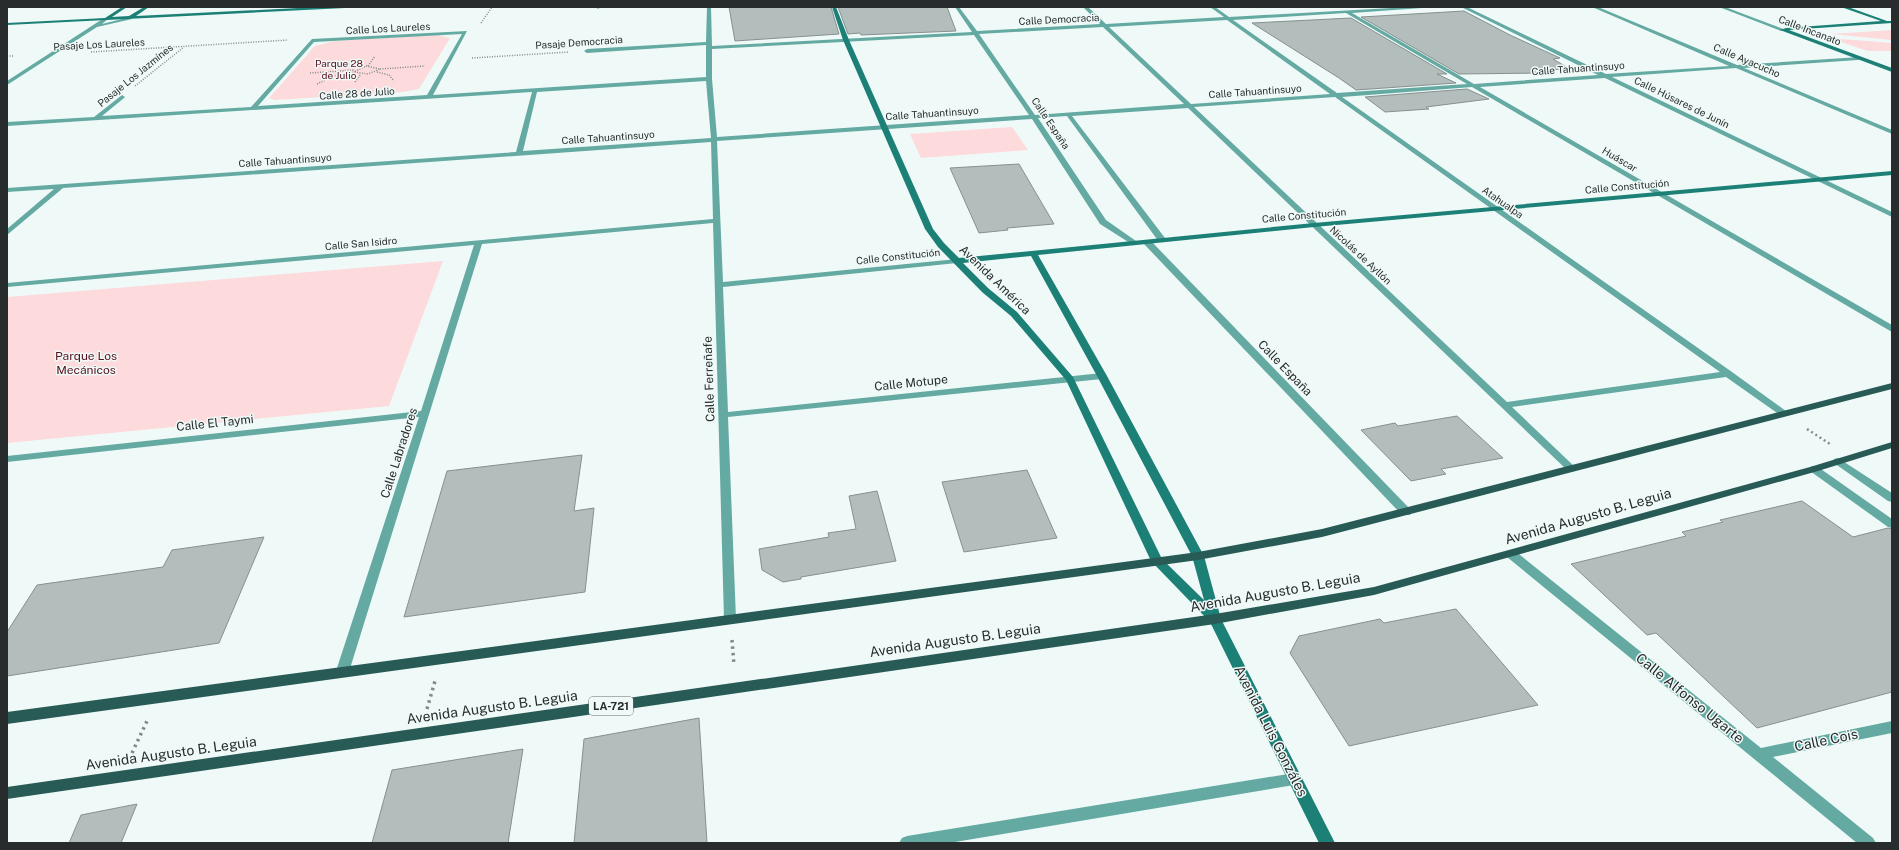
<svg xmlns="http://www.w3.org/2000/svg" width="1899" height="850" font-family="'Public Sans',sans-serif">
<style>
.green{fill:#fddadb}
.building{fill:#b3bdbb;stroke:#86908e}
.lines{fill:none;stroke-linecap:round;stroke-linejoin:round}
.path-far2{stroke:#828989;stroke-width:1.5;stroke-dasharray:1 1.5;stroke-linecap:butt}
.path-far1{stroke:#828989;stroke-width:2.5;stroke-dasharray:2 3;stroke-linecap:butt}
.path{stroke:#828989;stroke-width:3.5;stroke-dasharray:2.5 4;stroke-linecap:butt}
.lane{fill:#64aaa2;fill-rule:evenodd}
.street{fill:#64aaa2;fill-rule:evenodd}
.secondary{fill:#1d8077;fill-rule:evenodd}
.primary{fill:#295b56;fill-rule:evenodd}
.labels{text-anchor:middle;stroke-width:3;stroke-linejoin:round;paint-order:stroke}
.far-street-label{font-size:10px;fill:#282c2c;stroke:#effaf8}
.far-park-label{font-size:10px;fill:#590f1e;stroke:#effaf8}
.shield{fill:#effaf8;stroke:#646a69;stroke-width:1}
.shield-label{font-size:11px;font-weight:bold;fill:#282c2c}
.street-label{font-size:12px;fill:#282c2c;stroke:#effaf8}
.park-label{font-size:12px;fill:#590f1e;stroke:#effaf8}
.near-street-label{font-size:14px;fill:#282c2c;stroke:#effaf8}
</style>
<rect width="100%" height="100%" fill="#effaf8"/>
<path class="green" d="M1892,30V40L1831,34Z
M438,35L450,38L419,89L403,92L275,100L269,98L315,46L334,41Z
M1829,38L1892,43V51H1868Z
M1012,127L1028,150L921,158L910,134Z
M443,261L389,406L7,443V297Z"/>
<path class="building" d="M729,7H831L839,34L735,41Z
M838,7H947L956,31L861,35L860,33L848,34Z
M1464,11L1510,35L1560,58L1553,59L1570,69L1540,70L1544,73L1459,74L1361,17Z
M1351,18L1447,74H1437L1456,83L1356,90L1339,78L1252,23Z
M1467,89L1489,99L1426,107L1429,109L1385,112L1365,97Z
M1019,164L1054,224L1007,228L1008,230L979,233L950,168Z
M1457,416L1503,458L1441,469L1446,474L1411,481L1361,430L1395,423L1398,426Z
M582,455L574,511L594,508L585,592L404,617L447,471Z
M1027,470L1057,538L964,552L942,482Z
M877,491L896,561L801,577V579L783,582L762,570L759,549L829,537L828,533L856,529L849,496Z
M1802,501L1853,537L1888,528L1892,529V692L1757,728L1656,633L1647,635L1571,564L1686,536L1682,532L1723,522L1720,520Z
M264,537L219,643L7,676V632L37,585L163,567L172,550Z
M1456,609L1538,705L1349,746L1290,653L1299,636L1380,619L1384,623Z
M699,718L707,843H574L584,739Z
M523,749L508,843H372L392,770Z
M137,804L121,843H69L81,815Z"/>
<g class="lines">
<path class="path-far2" d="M481,23L492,7
M91,52L288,40
M7,56H14
M472,58L569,52
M366,66L380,69L368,74L354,72Z
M368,66L375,56
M380,69L425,66
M377,72L389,75L394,81
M310,73L355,70
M355,82L361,74
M317,84L332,77L354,72
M135,86L184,47"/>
<path class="path-far1" d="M1807,429L1830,444"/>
<path class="path" d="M732,640L734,665
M427,709L435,681
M132,753L147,721"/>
<path class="lane" d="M1294,773L1299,775L1301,779L1299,783L1294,785L949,843H899L902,838L907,836Z"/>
<path class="street" d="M596,7H601L598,9Z
M707,7H711L712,46L972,32L955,7H959L977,31L1100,24L1083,7H1088L1106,24L1224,17L1210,7H1215L1229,17L1409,7H1436L1352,13L1474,84L1598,75L1461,7H1467L1606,74L1729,66L1592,7H1598L1737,65L1860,57L1861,58L1858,60L1744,68L1892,130V134L1736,68L1612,77L1892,212V217L1605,78L1480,87L1892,325V332L1472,87L1342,97L1732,372L1786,411L1788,413L1786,415H1780L1726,377L1512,407L1576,468L1571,471L1567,470L1188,108L1072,116L1165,238V242H1159L1067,116L1038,118L1106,220L1136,241L1137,243L1133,245L1100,224L1032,119L717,141L723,282L957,259L961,261L957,263L723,287L728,412L1102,373L1107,376L1102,379L728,417L736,619L734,622L730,624L726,622L724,619L713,223L482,244L348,675L343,676L338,675L336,671L419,417L7,462V456L421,411L474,245L7,287V283L713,219L711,142L63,188L7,235V229L54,189L7,192V188L516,152L532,92L7,126V122L94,117L122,95L125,97L124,98L102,116L251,107L312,39L467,31L433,95L706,77V45L587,53L584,51L587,49L706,42ZM1346,13L1467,84L1337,93L1233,20ZM1227,20L1330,94L1191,104L1109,27ZM1103,27L1184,104L1035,115L979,34ZM462,34L427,95L258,106L314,42ZM974,35L1029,115L717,137L712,79V49ZM706,81L711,138L523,151L537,92ZM1335,97L1720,372L1507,402L1194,107Z
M1719,7H1725L1786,30L1781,31Z
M130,17L132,19L97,27L7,85V81L104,18L108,19L102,24Z
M1144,240H1150L1410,509L1412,512L1410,515H1402L1144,244Z
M1838,458L1892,493V502L1888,501L1834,463L1833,461L1834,459Z
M1814,466L1818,467L1892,519V528L1888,527L1810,471L1809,469L1810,467Z
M1511,550L1515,551L1761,748L1892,721V733L1773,757L1873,838L1876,843H1857L1507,557L1505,554L1507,551Z"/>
<path class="secondary" d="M122,7H127L112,17L129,16L144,7H149L136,16L317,7H347L345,8L7,25V23L105,18Z
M832,7H836L849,40L933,229L944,243L959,258L1314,223L1892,171V175L1314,227L1038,255L1107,376L1204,556L1221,619L1335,843H1319L1210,622L1151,561L1066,380L1011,316L982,292L938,247L925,229L843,40ZM1031,256L1097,376L1192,556L1204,600L1162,559L1073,377L1017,312L988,288L963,263Z
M1841,7H1848L1887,21H1892V23L1789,30L1892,68V72L1780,30L1786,28L1881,21Z"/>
<path class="primary" d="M1892,383V389L1322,537L1198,560L7,724V712L1198,552L1322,529Z
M1892,442V448L1818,471L1374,595L1215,624L7,799V787L1215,614L1374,587L1810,467Z"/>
</g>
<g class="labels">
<g class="far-street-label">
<text transform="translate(1059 19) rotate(-3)" y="4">Calle Democracia</text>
<text transform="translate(388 28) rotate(-3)" y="4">Calle Los Laureles</text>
<text transform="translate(1810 30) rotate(21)" y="4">Calle Incanato</text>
<text transform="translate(579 42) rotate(-4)" y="4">Pasaje Democracia</text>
<text transform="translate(99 44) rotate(-3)" y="4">Pasaje Los Laureles</text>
<text transform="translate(1747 60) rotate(23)" y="4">Calle Ayacucho</text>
<text transform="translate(1578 68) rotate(-4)" y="4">Calle Tahuantinsuyo</text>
<text transform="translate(135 75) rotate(-39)" y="4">Pasaje Los Jazmínes</text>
<text transform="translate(1255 91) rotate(-4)" y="4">Calle Tahuantinsuyo</text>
<text transform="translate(357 93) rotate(-4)" y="4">Calle 28 de Julio</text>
<text transform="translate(1682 102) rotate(26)" y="4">Calle Húsares de Junín</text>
<text transform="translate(932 113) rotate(-4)" y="4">Calle Tahuantinsuyo</text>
<text transform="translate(1051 123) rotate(56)" y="4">Calle España</text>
<text transform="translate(608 137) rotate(-4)" y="4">Calle Tahuantinsuyo</text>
<text transform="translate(1620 159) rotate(31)" y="4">Huáscar</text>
<text transform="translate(285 160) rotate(-4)" y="4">Calle Tahuantinsuyo</text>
<text transform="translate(1627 186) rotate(-5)" y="4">Calle Constitución</text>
<text transform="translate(1503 202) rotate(35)" y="4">Atahualpa</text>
<text transform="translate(1304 215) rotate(-5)" y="4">Calle Constitución</text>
<text transform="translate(361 243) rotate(-5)" y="4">Calle San Isidro</text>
<text transform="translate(1361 255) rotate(43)" y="4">Nicolás de Ayllón</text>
<text transform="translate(898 256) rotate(-6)" y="4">Calle Constitución</text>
</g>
<g class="far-park-label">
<text x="339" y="67">Parque 28<tspan x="339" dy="12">de Julio</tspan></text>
</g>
<rect class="shield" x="589" y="697" width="44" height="18" rx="3"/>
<g class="shield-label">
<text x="611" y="710">LA-721</text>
</g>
<g class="street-label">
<text transform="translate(995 280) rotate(44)" y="4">Avenida América</text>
<text transform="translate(1285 368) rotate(46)" y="4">Calle España</text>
<text transform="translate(709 379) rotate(-92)" y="4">Calle Ferreñafe</text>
<text transform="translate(911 383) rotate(-6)" y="4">Calle Motupe</text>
<text transform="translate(215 423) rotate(-6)" y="4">Calle El Taymi</text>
<text transform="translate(399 453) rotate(-72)" y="4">Calle Labradores</text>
</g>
<g class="park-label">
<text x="86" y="360">Parque Los<tspan x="86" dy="14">Mecánicos</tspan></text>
</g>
<g class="near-street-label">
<text transform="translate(1588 516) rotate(-16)" y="5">Avenida Augusto B. Leguia</text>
<text transform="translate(1275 592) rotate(-10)" y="5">Avenida Augusto B. Leguia</text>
<text transform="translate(955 640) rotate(-8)" y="5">Avenida Augusto B. Leguia</text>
<text transform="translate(1690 698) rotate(39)" y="5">Calle Alfonso Ugarte</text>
<text transform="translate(492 707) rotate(-8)" y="5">Avenida Augusto B. Leguia</text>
<text transform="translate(1271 731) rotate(63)" y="5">Avenida Luis Gonzáles</text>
<text transform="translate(1826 740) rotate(-12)" y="5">Calle Cois</text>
<text transform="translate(171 753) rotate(-8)" y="5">Avenida Augusto B. Leguia</text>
</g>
</g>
<rect width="1899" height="850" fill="none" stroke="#282c2c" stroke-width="16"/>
</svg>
